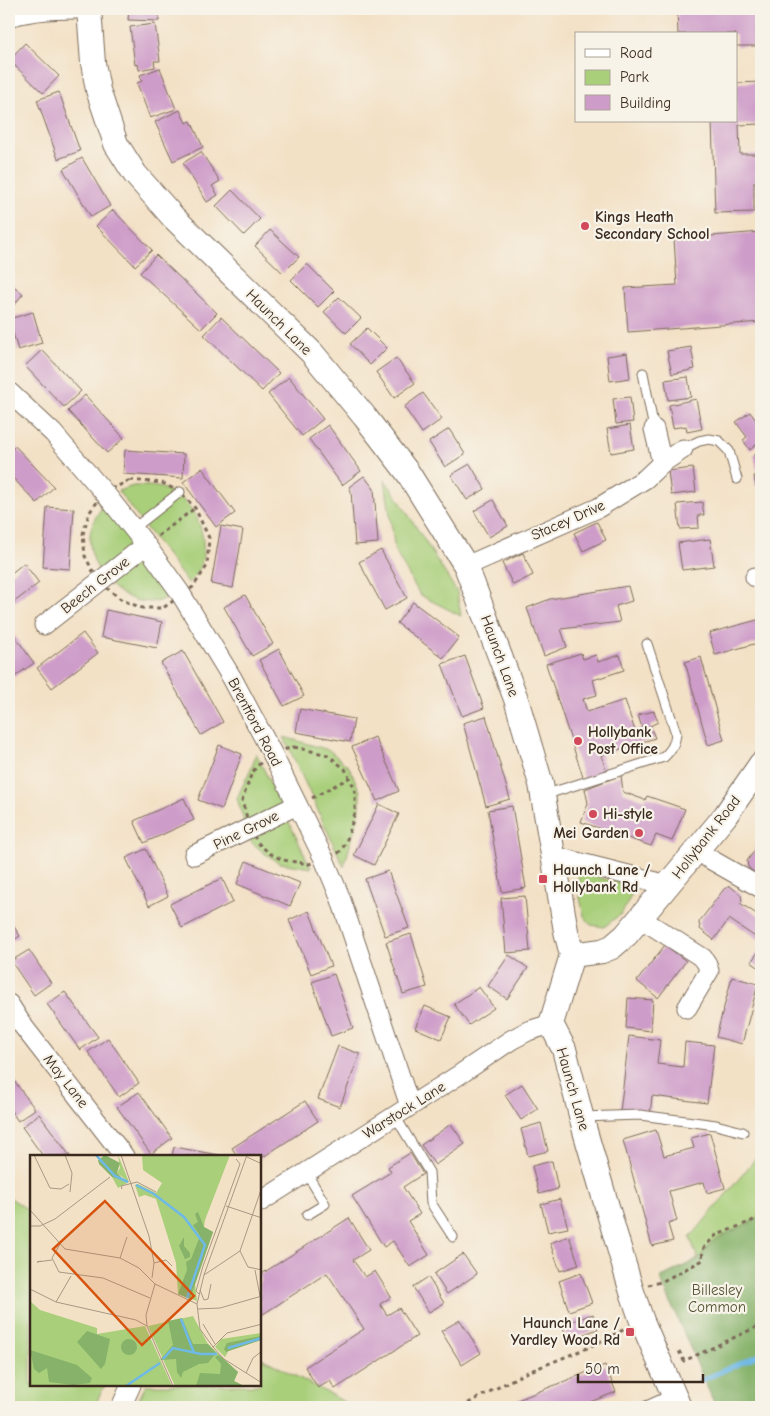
<svg xmlns="http://www.w3.org/2000/svg" width="770" height="1416" font-family="'Comic Neue',sans-serif">
<style>
.green{fill:#a9cf7a;stroke:#727c4c}
.forest{fill:#86b26a;stroke:#606e44}
.lines{fill:none;stroke-linecap:round;stroke-linejoin:round}
.stream{stroke:#6fb9e7;stroke-width:5}
.building{fill:#ce9cc9}
.service-casing{stroke:#7b6a59;stroke-width:11}
.minor-casing{stroke:#7b6a59;stroke-width:21}
.tertiary-casing{stroke:#7b6a59;stroke-width:26}
.path{stroke:#7b6a59;stroke-width:3;stroke-dasharray:4 4;stroke-linecap:butt}
.service{stroke:#fff;stroke-width:9}
.minor{stroke:#fff;stroke-width:19}
.tertiary{stroke:#fff;stroke-width:24}
.poi-dot{fill:#d1495b;stroke:#f7f3e8;stroke-width:2}
.labels{text-anchor:middle;stroke-width:4.5;stroke-linejoin:round;paint-order:stroke}
.poi-label{font-size:15px;font-weight:bold;fill:#3b2a1e;stroke:#f7f3e8;text-anchor:start}
.street-label{font-size:15px;fill:#3b2a1e;stroke:#f7f3e8}
.park-label{font-size:15px;fill:#565335;stroke:#f7f3e8}
.inset-river{fill:none;stroke:#6fb9e7;stroke-width:2.5}
.inset-road{fill:none;stroke:#a99883;stroke-width:1}
.view{fill:#d7540e;fill-opacity:0.15;stroke:#d7540e;stroke-width:2.5}
.inset-edge{fill:none;stroke:#3b2a1e;stroke-width:2.5}
</style>
<rect width="100%" height="100%" fill="#f7f3e8"/>
<filter id="ink" filterUnits="userSpaceOnUse"><feTurbulence type="fractalNoise" baseFrequency=".02" numOctaves="2"/><feDisplacementMap in="SourceGraphic" scale="10" xChannelSelector="R" yChannelSelector="G"/><feConvolveMatrix kernelMatrix="1 2 1 2 8 2 1 2 1" color-interpolation-filters="sRGB"/></filter>
<filter id="wash" filterUnits="userSpaceOnUse"><feTurbulence type="fractalNoise" baseFrequency=".0096" numOctaves="4" result="noise"/><feDisplacementMap in="SourceGraphic" scale="20" xChannelSelector="R" yChannelSelector="G"/><feGaussianBlur stdDeviation="1.12" result="paint"/><feColorMatrix in="noise" values="0 0 0 0 0 0 0 0 0 0 0 0 0 0 0 0 0 1.4 0 .05"/><feComposite in="paint" operator="in"/></filter>
<g filter="url(#wash)">
<rect width="100%" height="100%" fill="#f3e1c6"/>
<path class="green" d="M385,480L396,495L457,592L461,616L420,595L395,551Z
M133,486C146,486 159,485 171,492C194,504 205,527 203,553C203,559 201,566 198,572C196,576 191,580 188,583L118,491Z
M105,503L173,594C168,596 164,599 159,601C153,602 145,602 139,601C110,594 88,565 90,535C91,523 98,513 105,503Z
M284,737L329,750L349,767L360,791V809L344,867Z
M256,753L311,868L280,863L264,853L250,841L237,798L253,764Z
M578,871L635,888L622,913L604,927L591,925L584,916L580,898Z
M761,1152V1404L758,1407H718L715,1405L660,1278L698,1259L690,1238Z
M9,1197L31,1212V1385H105L100,1394L95,1407H9Z
M260,1357L354,1407H135L146,1385H260Z"/>
<path class="forest" d="M761,1217V1404L758,1407H718L715,1405L660,1278L698,1259L714,1240Z"/>
<g class="lines">
<path class="stream" d="M700,1381L761,1354"/>
</g>
<g id="blocks">
<path class="building" d="M129,9H159V21L128,20Z
M677,9H761V46H736V34H678Z
M155,24L160,61H154L155,67L139,70L138,64L135,65L130,27Z
M25,43L59,76L43,93L9,60Z
M160,68L176,109L150,118L137,83L142,81L140,75Z
M761,82V124L739,125L740,154H761V182H754V212L715,213L712,121H736V83Z
M59,92L80,151L58,159L37,100Z
M180,110L186,123L191,121L203,147L173,161L155,122Z
M201,152L220,181L212,186L218,195L207,202L183,163Z
M82,158L110,206L91,217L63,169Z
M232,190L260,219L244,235L216,206Z
M113,210L152,250L135,266L96,226Z
M270,230L299,257L283,273L255,246Z
M761,232V322L628,332L625,288L677,285L674,239Z
M156,255L217,313L201,329L140,273Z
M307,264L334,291L318,307L291,280Z
M9,282L23,294L9,311Z
M339,297L361,318L346,333L324,312Z
M33,312L42,343L18,350L9,319Z
M221,317L279,373L262,391L204,335Z
M367,328L387,348L370,365L350,344Z
M691,347L695,369L672,374L667,351Z
M42,350L81,391L64,407L25,366Z
M627,353L630,378L610,381L607,356Z
M396,358L415,383L394,398L376,372Z
M289,377L323,419L302,436L268,394Z
M688,377L691,397L668,400L665,380Z
M423,393L442,419L422,433L404,407Z
M85,395L124,438L107,453L68,411Z
M630,397L633,422L616,424L613,399Z
M696,399L702,429L687,432L686,426L673,428L669,405Z
M750,412L761,427V441L750,450L743,440L747,437L736,422Z
M328,425L361,471L342,485L309,439Z
M630,425L634,449L611,453L607,429Z
M449,429L465,454L445,467L429,442Z
M15,446L54,487L37,503L9,474V453Z
M125,450L184,454L183,478L123,474Z
M761,453V486H756L754,476L758,475L754,454Z
M470,464L485,489L467,500L451,475Z
M202,468L235,513L216,527L183,482Z
M693,468L696,492L671,495L668,471Z
M364,476L374,489L378,543L355,545L351,491L349,487Z
M493,500L508,526L489,537L474,511Z
M702,502L704,515H698L699,528L680,529L677,504Z
M47,507L74,509L70,569L43,567Z
M597,522L606,540L583,551L574,533Z
M221,526L243,530L233,588L211,584Z
M710,539L714,566L682,570L678,543Z
M381,550L407,598L385,610L359,562Z
M523,553L533,575L513,585L502,563Z
M24,563L39,583L9,606V575Z
M628,586L632,601L616,606L620,622L561,629L567,647L544,656L527,608L550,599Z
M245,595L273,644L252,656L224,607Z
M413,602L459,637L443,658L397,623Z
M106,610L162,622L157,648L101,637Z
M761,619V642L715,655L709,633Z
M9,628L34,663L14,677L9,670Z
M83,633L98,653L52,688L37,668Z
M279,649L304,696L284,706L259,660Z
M183,651L223,722L201,735L161,663Z
M581,653L583,659L596,655L598,662L620,655L624,670L593,680L597,695L583,699L587,712L625,700L635,731L642,728L638,715L654,711L658,722L650,726L655,738L601,755L607,773L584,780L546,664Z
M465,656L484,708L462,716L442,664Z
M701,657L724,740L708,745L685,662Z
M300,709L354,719L350,742L296,732Z
M486,716L510,799L486,806L463,723Z
M375,737L399,791L377,801L352,747Z
M219,745L242,754L222,809L198,800Z
M621,775L623,792L645,800L647,796L685,809L672,841L656,835L651,846L581,822L588,803L585,789Z
M184,798L194,820L144,843L134,821Z
M379,804L399,814L374,865L354,855Z
M512,806L526,888L502,892L488,810Z
M761,838V873L756,874L748,867L747,861L758,846L756,845Z
M146,849L168,896L149,906L126,858Z
M246,861L300,883L290,906L237,884Z
M388,871L409,928L385,936L365,879Z
M222,878L233,902L182,928L170,904Z
M730,886L741,895L742,901L740,903L761,917V941L729,919L714,940L700,929L699,922L724,889Z
M525,896L530,951L506,953L501,898Z
M309,911L331,966L311,974L289,920Z
M9,919L20,936L9,943Z
M411,934L427,987L403,994L386,942Z
M665,945L686,961L658,998L637,981Z
M761,948V969L751,962Z
M29,950L51,983L34,995L11,961Z
M509,955L528,968L507,999L488,986Z
M334,974L353,1028L331,1036L312,982Z
M732,977L758,984L742,1044L716,1037Z
M479,987L494,1008L469,1025L454,1004Z
M65,992L98,1037L80,1050L47,1004Z
M628,998L653,1000L651,1031L626,1028Z
M425,1006L451,1017L441,1039L415,1028Z
M629,1036L660,1040L657,1064L683,1067L685,1042L714,1045L707,1103L652,1096L650,1116L620,1112Z
M108,1038L139,1083L119,1097L88,1052Z
M338,1046L360,1054L340,1107L318,1099Z
M12,1078L35,1109L18,1121L9,1108V1081Z
M522,1084L538,1109L521,1120L505,1095Z
M139,1092L172,1138L151,1154L117,1107Z
M305,1101L318,1121L260,1159V1156H237L232,1148Z
M39,1114L70,1156H43L22,1127Z
M541,1123L548,1151L528,1156L521,1129Z
M451,1124L465,1144L435,1165L421,1145Z
M656,1130L664,1156L694,1148L691,1138L710,1133L725,1188L707,1193L704,1182L669,1191L677,1221L668,1224L673,1241L652,1246L623,1140Z
M174,1147L219,1155V1156H172Z
M410,1153L423,1174L403,1187L420,1214L408,1221L429,1255L410,1267L393,1241L384,1247L352,1196L391,1172L388,1167Z
M552,1161L558,1189L539,1194L532,1166Z
M560,1199L568,1228L548,1232L541,1204Z
M349,1218L369,1250L353,1260L365,1277L375,1271L391,1297L380,1304L387,1315L399,1308L417,1336L335,1389L330,1381L318,1388L305,1367L364,1329L327,1273L260,1316V1275Z
M569,1236L579,1265L560,1271L550,1243Z
M463,1254L477,1274L447,1294L434,1274Z
M581,1273L592,1303L569,1311L559,1281Z
M428,1277L444,1303L429,1312L413,1287Z
M593,1314L598,1329L568,1340L562,1325Z
M460,1320L481,1353L462,1365L441,1331Z
M605,1365L616,1392L577,1407H518L515,1401Z"/>
</g>
</g>
<g filter="url(#ink)">
<use href="#blocks" fill-opacity="0" stroke="#7b6a59" stroke-width="1"/>
<g class="lines">
<g class="service-casing">
<path id="service" d="M643,373L654,429
M683,449L699,441L709,439L719,441L729,451L737,479
M133,529L180,492
M544,795L664,757C672,749 675,744 676,733L647,644
M395,1116L429,1172L431,1203L453,1237
M582,1117L640,1115L716,1125L743,1132
M306,1172L325,1204L307,1215
M644,1407L673,1394"/>
</g>
<g class="minor-casing">
<path id="minor" d="M9,17C30,10 54,9 76,9
M9,392L53,433L108,497L146,545L179,591L232,678L272,753L324,859L340,897L410,1106
M654,429L662,463
M466,566L598,508L645,479L662,463L683,449
M755,577L761,578
M44,625L146,545
M698,850L708,858L761,888
M194,855L297,805
M553,856L668,885
M640,918L703,958L707,964L709,971L687,1008
M9,1004L23,1026L124,1156
M260,1202L462,1073L511,1040L528,1031L551,1024
M121,1407L131,1385"/>
</g>
<g class="tertiary-casing">
<path id="tertiary" d="M89,9L93,63L98,90L116,144L135,174L173,217L312,353L365,417L408,473L466,566L516,699L541,784L566,931L572,955L551,1024L564,1049L585,1131L631,1289L642,1321L679,1407
M572,955L602,951L612,947L626,935L725,816L761,764"/>
</g>
<path class="path" d="M130,480L162,483L180,492L195,508L209,538L207,566L193,587L163,608H142L122,600L98,581L85,556L83,534L89,513L104,493Z
M158,536L195,508
M294,747L328,755L345,769L355,789V813L347,839L342,850L338,853L309,864L283,860L269,853L257,842L250,828L242,801L251,775L256,767L272,753Z
M312,798L349,778
M648,1285L661,1282L703,1260L702,1250L715,1236L752,1221L761,1215
M679,1351L684,1361L761,1325
M461,1407L523,1374L587,1348L625,1329
M760,1407L761,1406"/>
<use href="#service" class="service"/>
<use href="#minor" class="minor"/>
<use href="#tertiary" class="tertiary"/>
</g>
</g>
<g class="poi-dot">
<circle cx="585" cy="226" r="5"/>
<circle cx="578" cy="741" r="5"/>
<circle cx="593" cy="814" r="5"/>
<circle cx="639" cy="833" r="5"/>
<rect x="538" y="874" width="10" height="10" rx="2.5"/>
<rect x="625" y="1327" width="10" height="10" rx="2.5"/>
</g>
<g class="labels">
<g class="poi-label">
<text x="595" y="222">Kings Heath<tspan x="595" dy="17">Secondary School</tspan></text>
<text x="588" y="737">Hollybank<tspan x="588" dy="17">Post Office</tspan></text>
<text x="603" y="819">Hi-style</text>
<text x="629" y="838" text-anchor="end">Mei Garden</text>
<text x="553" y="875">Haunch Lane /<tspan x="553" dy="17">Hollybank Rd</tspan></text>
<text x="620" y="1328" text-anchor="end">Haunch Lane /<tspan x="620" dy="17">Yardley Wood Rd</tspan></text>
</g>
<g class="street-label">
<text transform="translate(279 322) rotate(45)" y="5">Haunch Lane</text>
<text transform="translate(568 520) rotate(-24)" y="5">Stacey Drive</text>
<text transform="translate(95 585) rotate(-38)" y="5">Beech Grove</text>
<text transform="translate(500 656) rotate(70)" y="5">Haunch Lane</text>
<text transform="translate(255 722) rotate(62)" y="5">Brentford Road</text>
<text transform="translate(246 830) rotate(-26)" y="5">Pine Grove</text>
<text transform="translate(706 837) rotate(-52)" y="5">Hollybank Road</text>
<text transform="translate(66 1081) rotate(52)" y="5">May Lane</text>
<text transform="translate(573 1089) rotate(74)" y="5">Haunch Lane</text>
<text transform="translate(404 1110) rotate(-32)" y="5">Warstock Lane</text>
</g>
<g class="park-label">
<text x="717" y="1295">Billesley<tspan x="717" dy="17">Common</tspan></text>
</g>
</g>
<g transform="translate(30 1155)">
<rect width="231" height="231" fill="#f3e1c6"/>
<path d="M88,0L99,27L88,33L82,22L95,24L87,18L90,13ZM112,0H200L175,65L174,72L183,77L165,129L167,146L148,139L146,108L126,44L115,40L109,42L105,30L108,29L126,38L132,28L113,15ZM0,146L10,155L67,173V179L115,171L142,231H0ZM163,161L178,189L208,217L204,226L214,231H145L118,171ZM231,178V185L199,195L195,202L185,192L191,184Z" fill="#a9cf7a"/>
<path d="M75,0L90,8L87,18L95,26L82,22L69,9L68,5ZM168,57L174,72L183,77L160,144L148,139L157,115L156,107L161,104L170,81L163,70L168,67L165,59ZM154,82V91L160,98V102L155,104L149,91ZM152,163L163,189H178L186,198L178,208L169,209L153,217L151,223L147,217L146,204L130,205L143,190L138,166ZM57,176L80,184L75,209L71,214L47,187ZM231,181V185L196,197L194,194L197,188ZM91 192a8 8 0 1 1 16 0a8 8 0 1 1-16 0ZM0,195L47,210L62,223L60,228L43,230L19,227L17,213L9,218L4,214ZM189,200L208,217L204,226L214,231H166L170,218L190,219L191,209L185,202Z" fill="#86b26a"/>
<path class="inset-river" d="M66,0L85,21L98,27M106,30L124,39L154,62L175,90L157,143M151,164L164,198M198,193L232,183M133,204L143,193L171,199H187M96,231L130,208"/>
<path class="inset-road" d="M4,0L20,33L31,34L39,29M35,0L42,18L40,37M91,0L119,81L124,108L122,123M217,0L174,120L167,149L170,174L183,192L194,204L232,228M217,2L232,9M232,32L210,96L218,112L232,115M92,34L91,31L107,27L126,37M196,51L232,63M0,55L35,94L90,103L109,113L125,129L167,149M0,71H10L25,64L80,22M30,89L22,103L29,117L73,123L120,143M90,103L97,82M11,106L7,107L22,105M124,108L136,105L142,111M225,115L230,141M174,120L210,96M125,129L116,160L117,171L143,231M0,134L26,147L106,165L117,171M170,135L174,145L178,144L181,129M169,139L166,136L173,111L210,9L206,4M26,147L41,121M168,154L190,153L232,141M173,169L185,189M183,192L197,178L232,169M216,218L223,203L232,196"/>
<path class="view" d="M75,46L164,141L112,190L23,94Z"/>
<rect width="231" height="231" class="inset-edge"/>
</g>
<rect width="770" height="1416" fill="none" stroke="#f7f3e8" stroke-width="30"/>
<rect x="575" y="32" width="162" height="90" fill="#f7f3e8" stroke="#aca397"/>
<rect x="585" y="49" width="25" height="8" fill="#ffffff" stroke="#aca397"/>
<text x="620" y="58" font-size="15" fill="#3b2a1e">Road</text>
<rect x="585" y="70" width="25" height="15" fill="#a9cf7a" stroke="#aca397"/>
<text x="620" y="82" font-size="15" fill="#3b2a1e">Park</text>
<rect x="585" y="95" width="25" height="15" fill="#ce9cc9" stroke="#aca397"/>
<text x="620" y="108" font-size="15" fill="#3b2a1e">Building</text>
<path d="M578 1374v8h125v-8" fill="none" stroke="#3b2a1e" stroke-width="2.5"/>
<text x="585" y="1374" font-size="15" fill="#3b2a1e" stroke="#f7f3e8" stroke-width="4" paint-order="stroke">50 m</text>
</svg>
